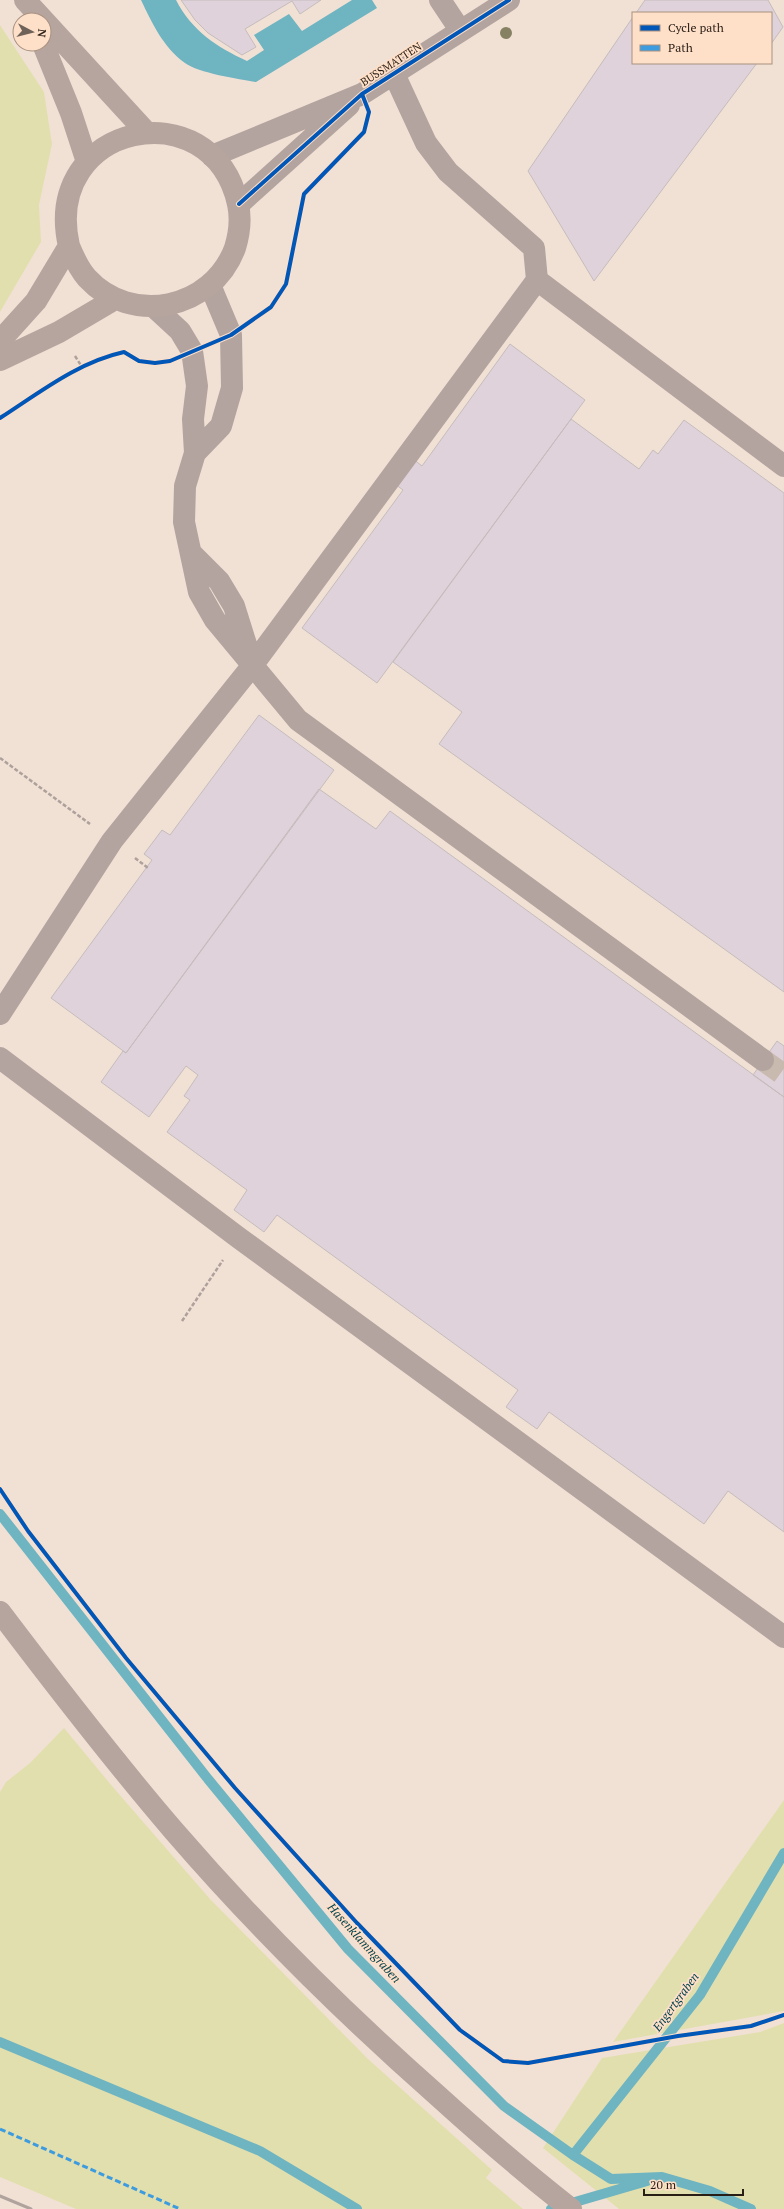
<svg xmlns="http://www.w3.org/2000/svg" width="784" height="2209" font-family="'PT Serif',serif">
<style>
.green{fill:#e2dfae}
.water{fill:#6fb4c1}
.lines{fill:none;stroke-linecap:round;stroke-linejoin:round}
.stream{stroke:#6fb4c1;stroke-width:10}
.building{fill:#dfd2da;stroke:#c5bcbc}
.minor-tunnel{stroke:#c9baaf;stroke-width:22;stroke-dasharray:22 11;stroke-linecap:butt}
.path{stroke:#aea09a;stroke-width:2.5;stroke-dasharray:4 2;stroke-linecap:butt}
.minor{stroke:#b4a49f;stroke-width:22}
.major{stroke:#b6a59e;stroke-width:22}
.rail{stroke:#b0a39d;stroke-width:3}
.quiet{stroke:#3d9bdf;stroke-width:3;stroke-dasharray:6 3;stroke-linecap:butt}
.cycleway-casing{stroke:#fedfc8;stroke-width:6}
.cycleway{stroke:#0057b8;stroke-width:4}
.tree{fill:#878164}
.labels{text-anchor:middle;stroke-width:3.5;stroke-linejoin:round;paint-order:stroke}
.street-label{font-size:11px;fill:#291e15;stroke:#fedfc8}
.water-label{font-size:12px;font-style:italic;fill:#00424e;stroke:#fedfc8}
</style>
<rect width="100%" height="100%" fill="#f1e1d5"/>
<path class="green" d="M0,25L44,92L52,144L39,205L41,242L0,312Z
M64,1728L112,1786L210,1899L368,2059L492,2170L486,2178L523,2209H76L0,2177V1792L6,1782L30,1763Z
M784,1800V2011L613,2042Z
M784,2023V2209H619L543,2148L602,2058L760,2032Z"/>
<path class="water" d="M141,0H176C192,31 217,47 247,61L264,50L254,35L289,14L302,31L352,0H372L377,8L256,82C239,79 198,73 185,63C163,47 152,23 141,0Z"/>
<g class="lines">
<path class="stream" d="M0,1514L208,1779L348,1949L504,2106L573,2155L611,2179L662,2177L710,2191L751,2209
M0,2042L260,2151L357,2209
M573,2155L700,1995L784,1853
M551,2209L647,2181"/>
</g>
<path class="building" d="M181,0H321L300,14L292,1L245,29L256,47L242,55L208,33L195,20Z
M645,0H768L783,27L771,44V13H636Z
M633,17V63H757L594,281L528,171Z
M510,344L585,400L377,683L302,628L403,490L395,484L413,459L422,466Z
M571,419L639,469L653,450L658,454L684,420L784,493V992L439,744L462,712L393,662Z
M259,715L334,770L126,1053L51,998L152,860L144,854L162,830L170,835Z
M319,789L376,829L390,811L784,1097V1532L728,1491L704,1524L549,1412L537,1429L506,1407L518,1390L277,1215L264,1232L234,1210L247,1190L167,1132L190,1100L184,1096L198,1075L186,1066L149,1117L101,1082L123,1051L126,1053Z
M777,1041L784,1046V1097L753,1075Z"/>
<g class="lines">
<path class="minor-tunnel" d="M763,1060L784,1075"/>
<path class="path" d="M75,356L82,367
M0,758L90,824
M135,858L148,868
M182,1321L223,1260"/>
<path class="minor" d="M440,0L460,30
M394,74L426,143L448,172L534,248L537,280
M212,156L362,94L509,0
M239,204L349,105
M154,307L180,331L192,351L197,386L193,419L195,453L185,486L184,522L199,592L215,620L298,720L763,1060
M195,453L221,426L232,388L231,335L210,285
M192,554L219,581L234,606L249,654
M0,1014L112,841L252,666L537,280L784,466
M0,1058L239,1238L784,1637"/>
<path class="major" d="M25,0L147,133
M43,44L71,113L87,162
M0,341L36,301L69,246C41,123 212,88 238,204C241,218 239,235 235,248C212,310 131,326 87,278C79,269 74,258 69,246
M0,360L59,332L115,299
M0,1612C56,1686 113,1760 174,1831C255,1925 344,2013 438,2096C481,2135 525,2173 571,2209"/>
<path class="rail" d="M0,2196L31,2209"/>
<path class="quiet" d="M0,2129L180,2209"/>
<g class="cycleway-casing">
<path id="cycleway" d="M239,204L362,94L509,0
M0,418C39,393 78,362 124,352L139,361L155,363L170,361L231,335L271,307L286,284L304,194L364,132L369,112L362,94
M0,1489L28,1531L126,1658L235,1788L357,1923L460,2030L503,2061L528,2063L678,2036L751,2026L784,2015"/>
</g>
<use href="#cycleway" class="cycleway"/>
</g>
<circle class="tree" cx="506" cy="33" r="6"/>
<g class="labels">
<g class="street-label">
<text transform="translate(391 64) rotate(-33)" y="4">BUSSMATTEN</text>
</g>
<g class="water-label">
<text transform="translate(364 1943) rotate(48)" y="4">Hasenklammgraben</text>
<text transform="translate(676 2002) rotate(-54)" y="4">Engertgraben</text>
</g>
</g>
<rect x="632" y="12" width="140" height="52" fill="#fedfc8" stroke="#a99280"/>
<rect x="640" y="25" width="20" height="6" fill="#0057b8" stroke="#a99280"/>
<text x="668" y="32" font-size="12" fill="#291e15">Cycle path</text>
<rect x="640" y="45" width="20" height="6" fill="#3d9bdf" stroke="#a99280"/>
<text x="668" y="52" font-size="12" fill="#291e15">Path</text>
<g transform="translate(32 32) rotate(97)"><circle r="19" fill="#fedfc8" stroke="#a99280"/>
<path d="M0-3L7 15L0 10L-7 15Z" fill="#6f6258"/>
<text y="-6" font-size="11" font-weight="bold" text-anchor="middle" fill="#291e15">N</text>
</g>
<path d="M644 2189v6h99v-6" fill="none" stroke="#291e15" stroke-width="2"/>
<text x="650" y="2189" font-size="12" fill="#291e15" stroke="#fedfc8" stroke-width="3" paint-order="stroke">20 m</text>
</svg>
